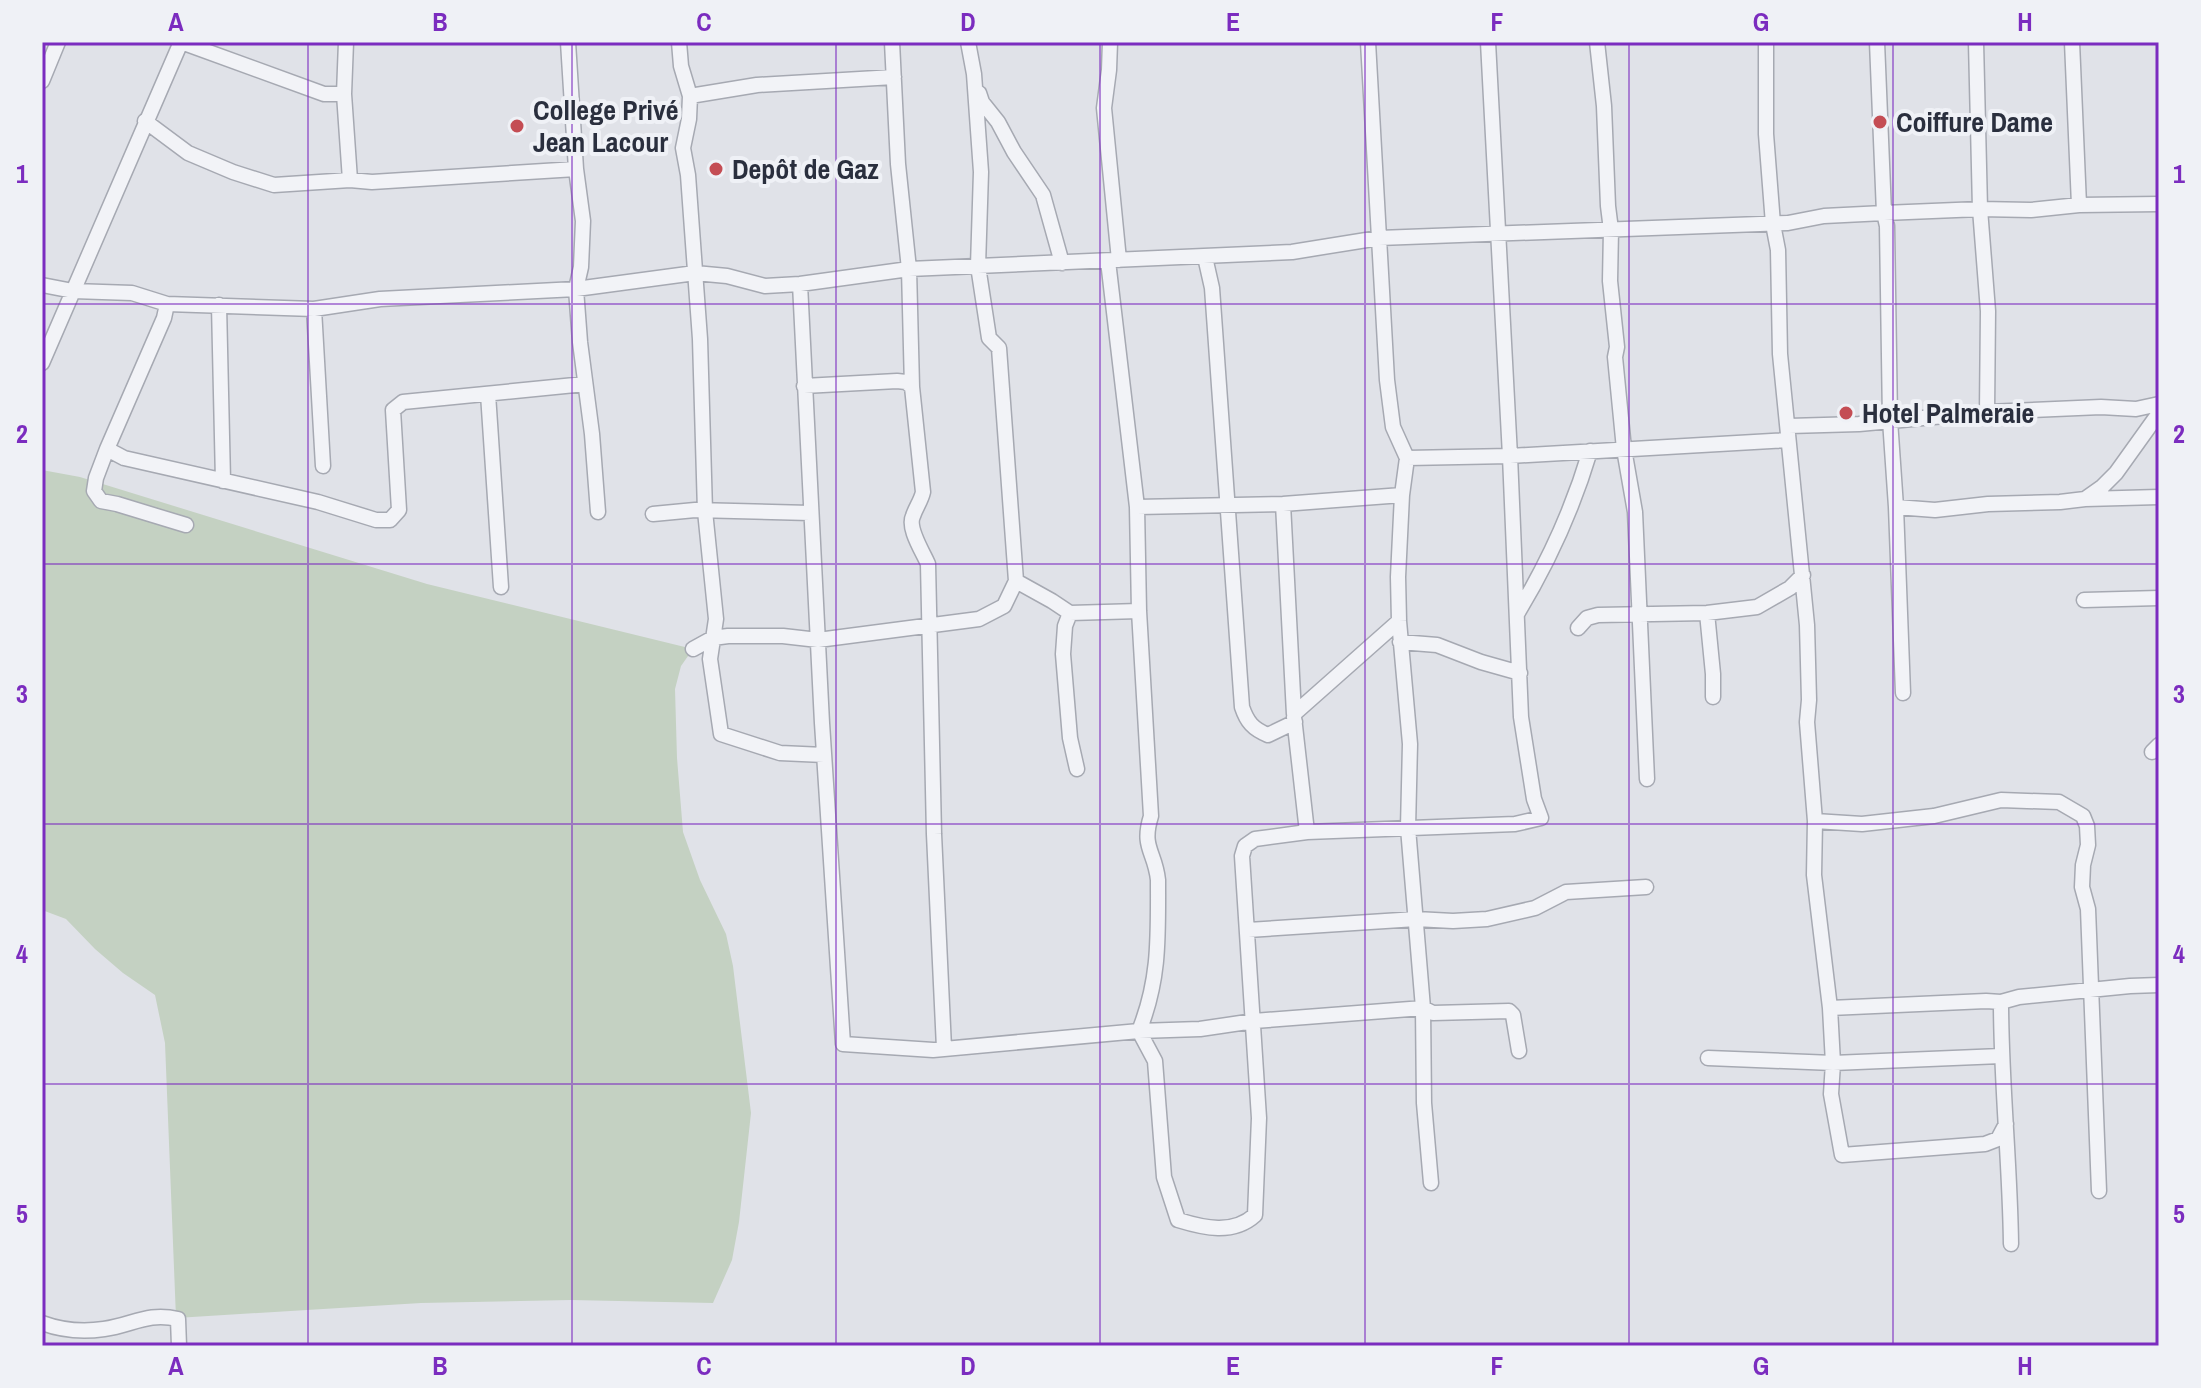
<svg xmlns="http://www.w3.org/2000/svg" width="2201" height="1388" font-family="'Archivo Narrow',sans-serif">
<style>
.green{fill:#c4d1c2}
.lines{fill:none;stroke-linecap:round;stroke-linejoin:round}
.minor-casing{stroke:#a6a9b2;stroke-width:17}
.minor{stroke:#f2f3f7;stroke-width:14}
.grid{fill:none;stroke:#7b2cbf;stroke-width:2;stroke-opacity:0.55}
.poi-dot{fill:#c44d54;stroke:#eff1f6;stroke-width:3}
.labels{text-anchor:middle;stroke-width:8;stroke-linejoin:round;paint-order:stroke}
.poi-label{font-size:28px;font-weight:bold;fill:#2a2f3e;stroke:#eff1f6;text-anchor:start}
.neatline{fill:none;stroke:#7b2cbf;stroke-width:3}
.grid-label{font-size:26px;text-anchor:middle;font-weight:bold;fill:#7b2cbf}
</style>
<rect width="100%" height="100%" fill="#e0e2e8"/>
<path class="green" d="M42,470L80,477L427,584L693,649L681,666L675,689L677,758L683,832L700,880L726,934L733,966L751,1113L739,1222L732,1260L713,1303L571,1300L421,1303L176,1318L165,1043L155,995L123,973L95,949L66,919L42,910Z"/>
<g class="lines">
<g class="minor-casing">
<path id="minor" d="M181,42L324,94H344
M346,42L344,94L350,180
M568,42L576,169L583,221L581,267L576,289L580,342L592,434L598,512
M679,42L681,66L690,96L689,119L683,148L688,175L700,339L705,511L716,619L710,659L721,734L780,753L824,755
M892,42L898,164L909,269L912,387L923,492C921,501 916,507 913,516C907,528 923,552 928,564L934,834L944,1048
M968,42L974,74L981,172L978,266L989,338L999,348L1016,581
M1110,42L1109,70L1104,108L1119,260
M1597,42L1604,106L1608,206L1611,230L1610,281L1617,347L1615,357L1624,449L1635,512L1647,779
M1766,42V134L1773,224L1778,250L1780,354L1807,625L1809,700L1807,722L1815,821L1814,875L1830,1008L1833,1063L1831,1094L1842,1155L1985,1144L1998,1139L2006,1124
M1877,42L1884,213L1887,226L1890,420L1896,507L1903,693
M1976,42L1980,209L1988,311L1987,412
M2072,42L2079,205
M42,81L58,42
M979,93L982,102L998,122L1014,152L1043,195L1062,263
M690,96L757,85L894,77
M145,121L188,153L233,172L274,185L350,180L372,182L576,169
M1205,257L1212,288L1242,707C1247,722 1253,729 1268,735L1295,722
M1108,261L1137,507L1139,611L1151,816C1141,848 1155,851 1158,880C1158,936 1160,979 1139,1031L1155,1061L1164,1177L1178,1220C1204,1228 1233,1235 1255,1215L1259,1118L1242,856L1245,846L1255,839L1307,832L1515,824L1541,818L1534,799L1521,717L1510,456L1488,42
M800,284L822,723L843,1044L933,1050L1139,1031L1200,1029L1254,1021L1423,1008L1433,1013L1509,1011L1513,1015L1519,1051
M42,285L73,291L132,293L167,304L314,309L380,299L576,289L695,273L727,276L765,286L800,284L909,269L1292,252L1379,238L1788,223L1824,216L1884,213L1980,209L2031,210L2079,205L2159,204
M167,304L164,318L107,449L96,478L94,491L101,501L117,504L186,525
M219,305L223,481
M314,309L323,466
M42,363L181,42
M804,386L897,381L906,382L912,387
M488,394L501,587
M1789,426L1859,424L1987,412L2101,407L2136,409L2159,404
M107,449L124,458L318,502L376,520H390L399,510L393,410L403,402L585,384
M1407,458L1510,456L1788,440
M1402,495L1398,577L1399,621L1410,744L1408,828L1423,1008L1424,1103L1431,1183
M2085,499L2159,497
M1283,504L1294,714L1399,621
M1137,507L1283,504L1402,495L1407,458L1393,427L1387,380L1368,42
M1896,507L1935,510L1988,504L2060,502L2085,499L2102,487L2116,473L2159,413
M653,514L695,510L810,513
M2084,600L2159,598
M1070,613L1065,626L1063,654L1070,738L1077,769
M1707,613L1713,674V697
M1517,614C1548,563 1573,508 1590,451
M1578,628L1587,618L1598,615L1707,613L1757,607L1790,588L1803,575
M1400,642L1437,645L1481,662L1520,673
M693,649L713,638L728,636H783L818,640L979,619L1004,606L1016,581L1052,601L1070,613L1139,611
M1294,717L1307,832
M2152,752L2159,745
M1815,821L1862,824L1934,816L2001,800L2059,802L2083,816L2087,826L2088,845L2083,865L2082,887L2088,909L2099,1191
M1248,930L1416,919L1453,921L1487,919L1535,908L1566,892L1646,887
M2001,1002C2001,1083 2010,1163 2011,1244
M1830,1008L1986,1001L2001,1002L2019,997L2130,986L2159,985
M1708,1058L1833,1063L2001,1056
M42,1323C61,1330 84,1332 104,1329C133,1325 147,1312 178,1319L179,1346"/>
</g>
<use href="#minor" class="minor"/>
</g>
<path class="grid" d="M308,42V1346M572,42V1346M836,42V1346M1100,42V1346M1365,42V1346M1629,42V1346M1893,42V1346M42,304H2159M42,564H2159M42,824H2159M42,1084H2159"/>
<g class="poi-dot">
<circle cx="1880" cy="122" r="8"/>
<circle cx="517" cy="126" r="8"/>
<circle cx="716" cy="169" r="8"/>
<circle cx="1846" cy="413" r="8"/>
</g>
<g class="labels">
<g class="poi-label">
<text x="533" y="120">College Privé<tspan x="533" dy="32">Jean Lacour</tspan></text>
<text x="1896" y="132">Coiffure Dame</text>
<text x="732" y="179">Depôt de Gaz</text>
<text x="1862" y="423">Hotel Palmeraie</text>
</g>
</g>
<rect width="2201" height="1388" fill="none" stroke="#eff1f6" stroke-width="88"/>
<rect x="44" y="44" width="2113" height="1300" class="neatline"/>
<g class="grid-label">
<text x="176" y="31">A</text>
<text x="440" y="31">B</text>
<text x="704" y="31">C</text>
<text x="968" y="31">D</text>
<text x="1233" y="31">E</text>
<text x="1497" y="31">F</text>
<text x="1761" y="31">G</text>
<text x="2025" y="31">H</text>
<text x="22" y="183">1</text>
<text x="2179" y="183">1</text>
<text x="22" y="443">2</text>
<text x="2179" y="443">2</text>
<text x="22" y="703">3</text>
<text x="2179" y="703">3</text>
<text x="22" y="963">4</text>
<text x="2179" y="963">4</text>
<text x="22" y="1223">5</text>
<text x="2179" y="1223">5</text>
<text x="176" y="1375">A</text>
<text x="440" y="1375">B</text>
<text x="704" y="1375">C</text>
<text x="968" y="1375">D</text>
<text x="1233" y="1375">E</text>
<text x="1497" y="1375">F</text>
<text x="1761" y="1375">G</text>
<text x="2025" y="1375">H</text>
</g>
</svg>
